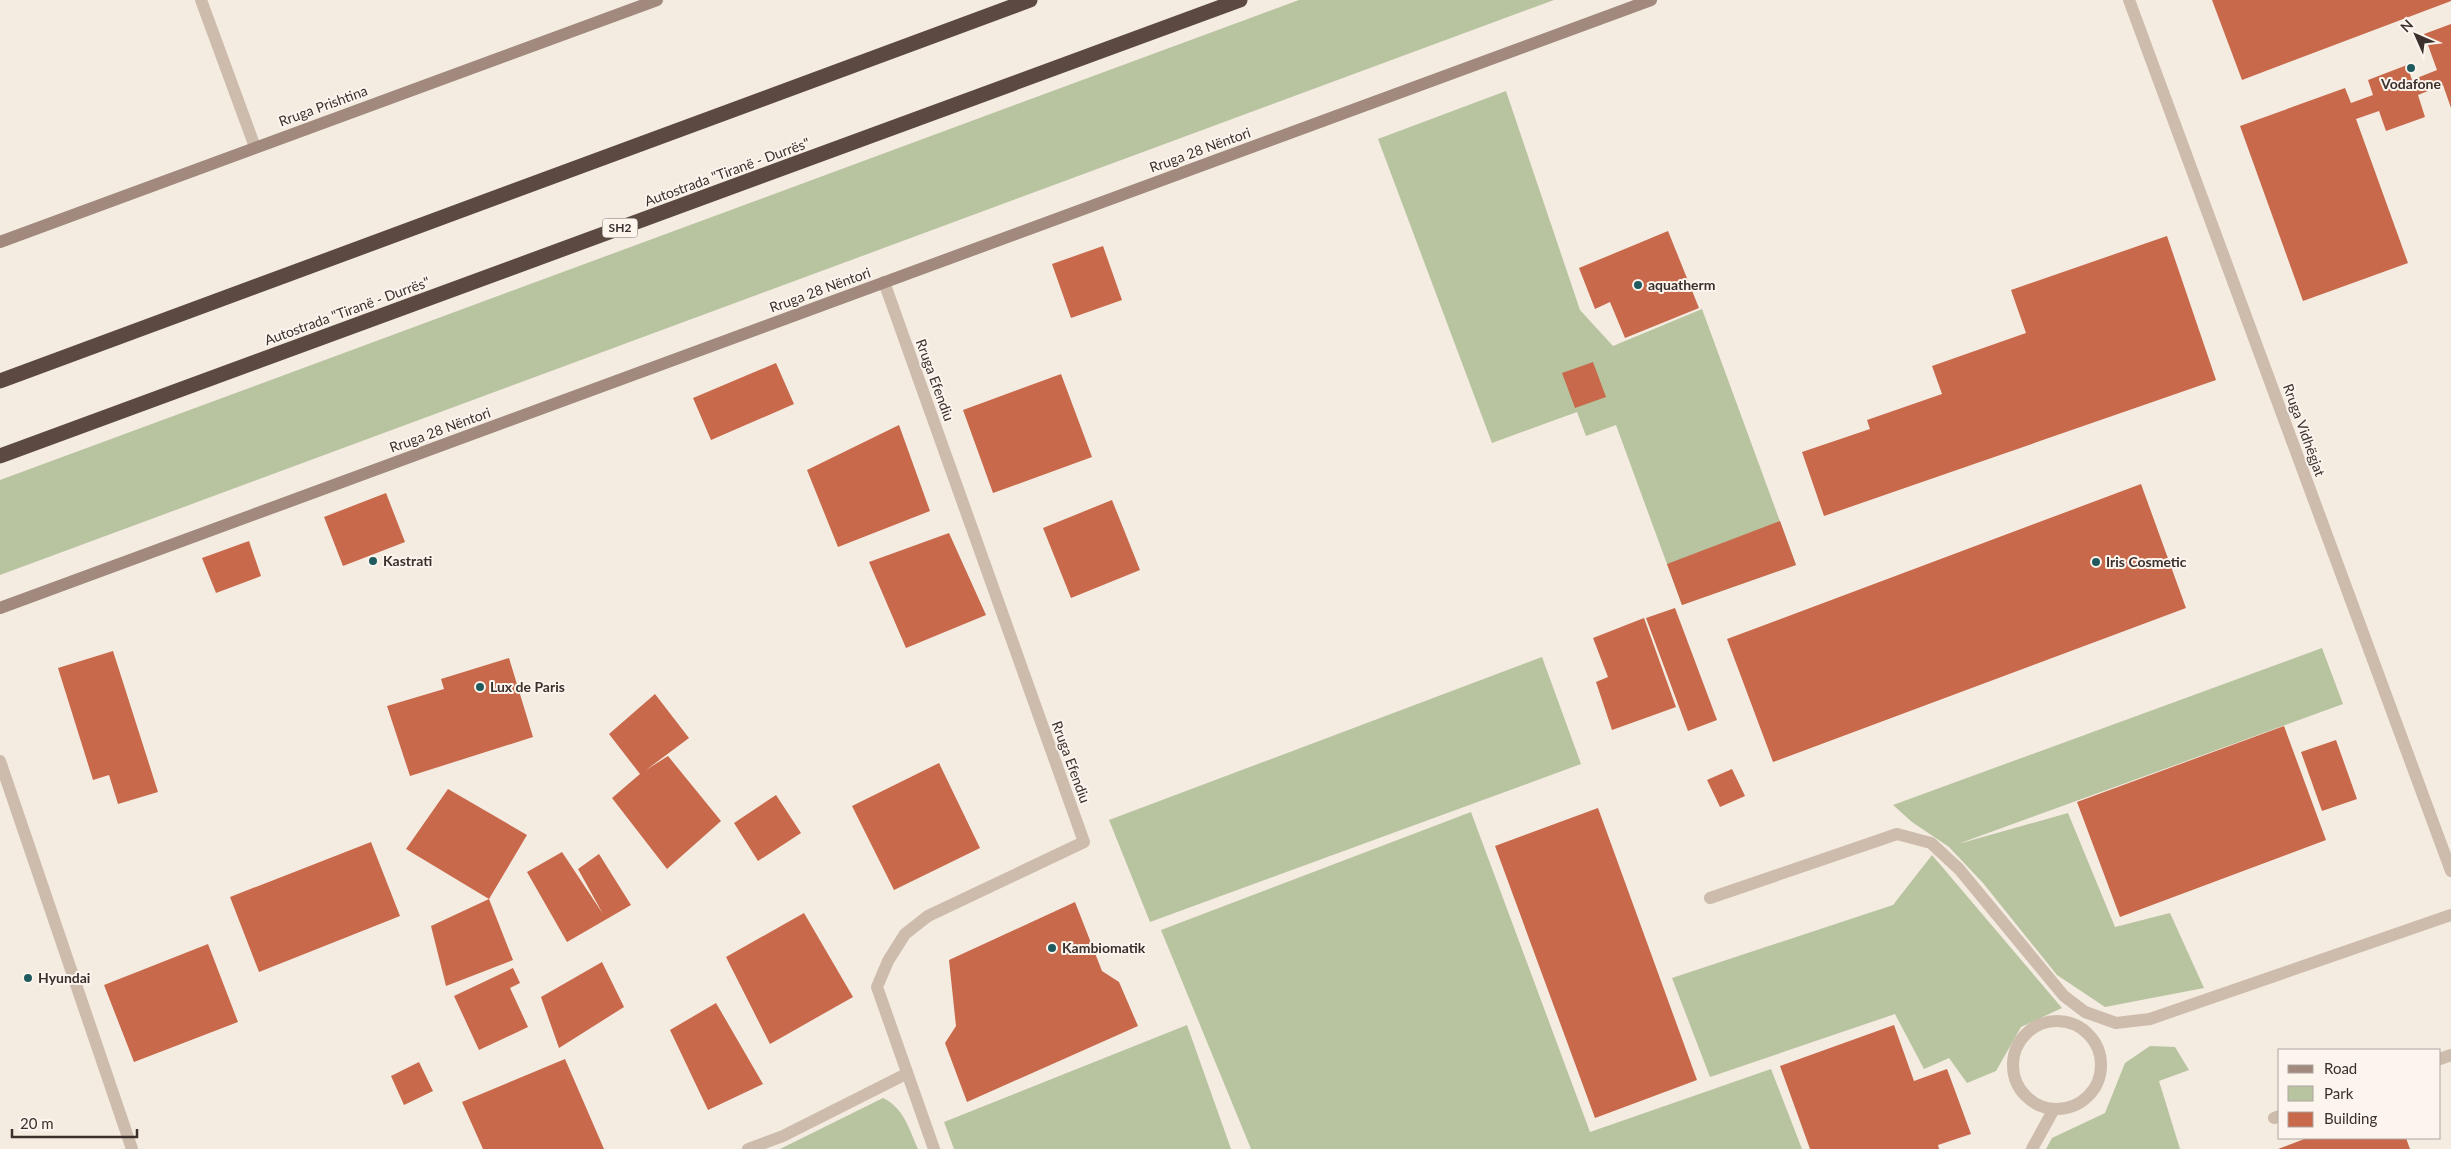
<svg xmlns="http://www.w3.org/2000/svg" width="2451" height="1149" font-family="Lato,sans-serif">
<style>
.green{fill:#b8c4a0}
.building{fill:#c8694b}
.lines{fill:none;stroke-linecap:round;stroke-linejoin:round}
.lane{stroke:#cdbbac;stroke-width:12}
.street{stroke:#cdbbac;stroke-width:12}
.secondary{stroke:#a18a7d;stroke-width:12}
.highway{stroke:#5c4a42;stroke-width:15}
.poi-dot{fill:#1f5a5e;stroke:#fbf5ee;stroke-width:2}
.labels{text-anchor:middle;stroke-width:4;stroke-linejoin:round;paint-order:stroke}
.shield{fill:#fbf5ee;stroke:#756b66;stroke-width:1}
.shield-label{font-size:12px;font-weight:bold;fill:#3b302b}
.poi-label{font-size:14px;font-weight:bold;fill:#3b302b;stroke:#fbf5ee;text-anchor:start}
.street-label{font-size:14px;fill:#3b302b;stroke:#fbf5ee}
</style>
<rect width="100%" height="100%" fill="#f4ebe1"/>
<path class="green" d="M1299,0H1554L0,575V480Z
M1506,91L1580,310L1613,346L1702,309L1796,565L1682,605L1616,425L1586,436L1577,412L1492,443L1378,139Z
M2322,648L2343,704L1958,844L2068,813L2115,927L2170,913L2204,988L2105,1007L2057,975L1983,883L1949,847L1912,822L1893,805Z
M1542,657L1581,764L1150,922L1109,820Z
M1471,812L1590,1132L1771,1069L1802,1149H1251L1161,930Z
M1932,855L2062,1008L2021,1027L1996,1071L1967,1083L1949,1058L1924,1069L1895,1014L1710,1077L1672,978L1893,905Z
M1187,1025L1231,1149H954L944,1122Z
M2150,1046L2175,1047L2189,1070L2159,1081L2180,1149H2046L2052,1138L2105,1113L2125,1063Z
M883,1098C904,1108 909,1129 918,1149H780Z"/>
<path class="building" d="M2212,0H2451V1L2242,80Z
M2451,24V108L2443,85L2418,95L2425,117L2386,131L2379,111L2356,119L2408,263L2303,301L2240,126L2345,88L2351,103L2373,95L2368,80L2407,65L2412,80L2437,70L2424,34Z
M1668,231L1699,308L1625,338L1610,302L1595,309L1579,268Z
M2167,236L2216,380L1824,516L1802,452L1870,429L1867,420L1942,394L1932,366L2026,333L2011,290Z
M1103,246L1122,300L1071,318L1052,264Z
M1593,362L1606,397L1575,408L1562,373Z
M776,363L794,404L711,440L693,398Z
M1061,374L1092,457L993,493L963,410Z
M899,425L930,511L838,547L807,470Z
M2141,484L2186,608L1773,762L1727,639Z
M386,493L405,542L343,566L324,517Z
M1112,500L1140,570L1071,598L1043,528Z
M1780,521L1796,565L1682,605L1667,564Z
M949,533L986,615L906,648L869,562Z
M249,541L261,576L216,593L202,558Z
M1675,608L1717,720L1688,731L1646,618Z
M1644,618L1676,707L1612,730L1596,682L1608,677L1593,638Z
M113,651L158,792L118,804L109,775L93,780L58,668Z
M509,658L533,737L410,776L387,706L444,689L441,679Z
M655,694L689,738L646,770L668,756L721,821L667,869L612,798L640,774L609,734Z
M2284,726L2326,840L2120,917L2077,802Z
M2336,740L2357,799L2322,811L2301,752Z
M939,763L980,848L894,890L852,806Z
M1732,769L1745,796L1720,807L1707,780Z
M448,789L527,835L489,899L406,849Z
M776,795L801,833L758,861L734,823Z
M1598,808L1697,1080L1595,1118L1495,846Z
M371,842L400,916L259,972L230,897Z
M562,852L603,914L578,869L599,854L631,905L567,942L527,872Z
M489,899L513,960L446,986L431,926Z
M1075,902L1102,971L1119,982L1138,1026L967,1102L945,1043L956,1026L949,960Z
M804,913L853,997L770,1044L726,957Z
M208,944L238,1022L134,1062L104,985Z
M602,962L624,1007L559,1048L541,997Z
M513,968L520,983L510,988L528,1027L479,1050L454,996Z
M716,1003L763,1084L708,1110L670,1030Z
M1894,1025L1914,1081L1947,1069L1971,1134L1938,1145L1939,1149H1810L1780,1066Z
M565,1059L604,1149H483L462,1102Z
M419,1062L433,1091L404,1105L391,1076Z
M2307,1138H2406L2410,1149H2278Z"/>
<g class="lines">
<path class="lane" d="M201,0L255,147
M0,761L132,1149
M1710,898L1897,834L1931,843L1959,869L2064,996L2085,1012L2116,1023L2150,1019L2451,915
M2013 1065a44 44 0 1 1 88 0a44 44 0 1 1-88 0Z
M2440,1059L2451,1055
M2274,1118L2280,1116
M2032,1149L2054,1109"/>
<path class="street" d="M2129,0L2451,871
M884,282L1084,842L928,916L905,934L888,961L877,987L934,1149
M748,1149L783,1136L906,1074"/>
<path class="secondary" d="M0,242L657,0
M0,608L1651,0"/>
<path class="highway" d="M0,381L1030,0
M0,456L1240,0"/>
</g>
<g class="poi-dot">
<circle cx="2411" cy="68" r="5"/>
<circle cx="1638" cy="285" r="5"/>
<circle cx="373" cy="561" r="5"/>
<circle cx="2096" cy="562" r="5"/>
<circle cx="480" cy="687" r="5"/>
<circle cx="1052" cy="948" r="5"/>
<circle cx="28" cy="978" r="5"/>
</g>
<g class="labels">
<rect class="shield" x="602.5" y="218.5" width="35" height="19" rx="4"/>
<g class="shield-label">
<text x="620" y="232">SH2</text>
</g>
<g class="poi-label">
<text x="2411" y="89" text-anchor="middle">Vodafone</text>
<text x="1648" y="290">aquatherm</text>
<text x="383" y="566">Kastrati</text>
<text x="2106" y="567">Iris Cosmetic</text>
<text x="490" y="692">Lux de Paris</text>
<text x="1062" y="953">Kambiomatik</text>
<text x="38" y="983">Hyundai</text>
</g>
<g class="street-label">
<text transform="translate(323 106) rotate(-20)" y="5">Rruga Prishtina</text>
<text transform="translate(1200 150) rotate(-20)" y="5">Rruga 28 Nëntori</text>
<text transform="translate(727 172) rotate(-20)" y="5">Autostrada "Tiranë - Durrës"</text>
<text transform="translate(820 290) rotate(-20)" y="5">Rruga 28 Nëntori</text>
<text transform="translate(347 311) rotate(-20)" y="5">Autostrada "Tiranë - Durrës"</text>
<text transform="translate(935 380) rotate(70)" y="5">Rruga Efendiu</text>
<text transform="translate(440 430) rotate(-20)" y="5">Rruga 28 Nëntori</text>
<text transform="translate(2304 430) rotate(70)" y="5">Rruga Vidhëgjat</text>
<text transform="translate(1071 762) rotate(70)" y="5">Rruga Efendiu</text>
</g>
</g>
<rect x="2278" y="1049" width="162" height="90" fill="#fbf5ee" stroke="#aea6a0"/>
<rect x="2288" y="1065" width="25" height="8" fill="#a18a7d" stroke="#aea6a0"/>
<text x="2324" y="1074" font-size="15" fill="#3b302b">Road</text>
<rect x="2288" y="1086" width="25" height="15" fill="#b8c4a0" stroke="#aea6a0"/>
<text x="2324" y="1099" font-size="15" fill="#3b302b">Park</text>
<rect x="2288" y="1112" width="25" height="15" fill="#c8694b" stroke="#aea6a0"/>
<text x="2324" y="1124" font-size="15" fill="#3b302b">Building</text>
<g transform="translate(2416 35) rotate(315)" stroke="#fbf5ee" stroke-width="4" paint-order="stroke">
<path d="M0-4L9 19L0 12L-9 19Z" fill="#3b302b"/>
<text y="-8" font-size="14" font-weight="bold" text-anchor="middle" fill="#3b302b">N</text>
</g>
<path d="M12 1129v8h125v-8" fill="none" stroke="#3b302b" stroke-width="2.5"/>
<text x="20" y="1129" font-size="15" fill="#3b302b" stroke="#fbf5ee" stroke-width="4" paint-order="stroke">20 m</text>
</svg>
